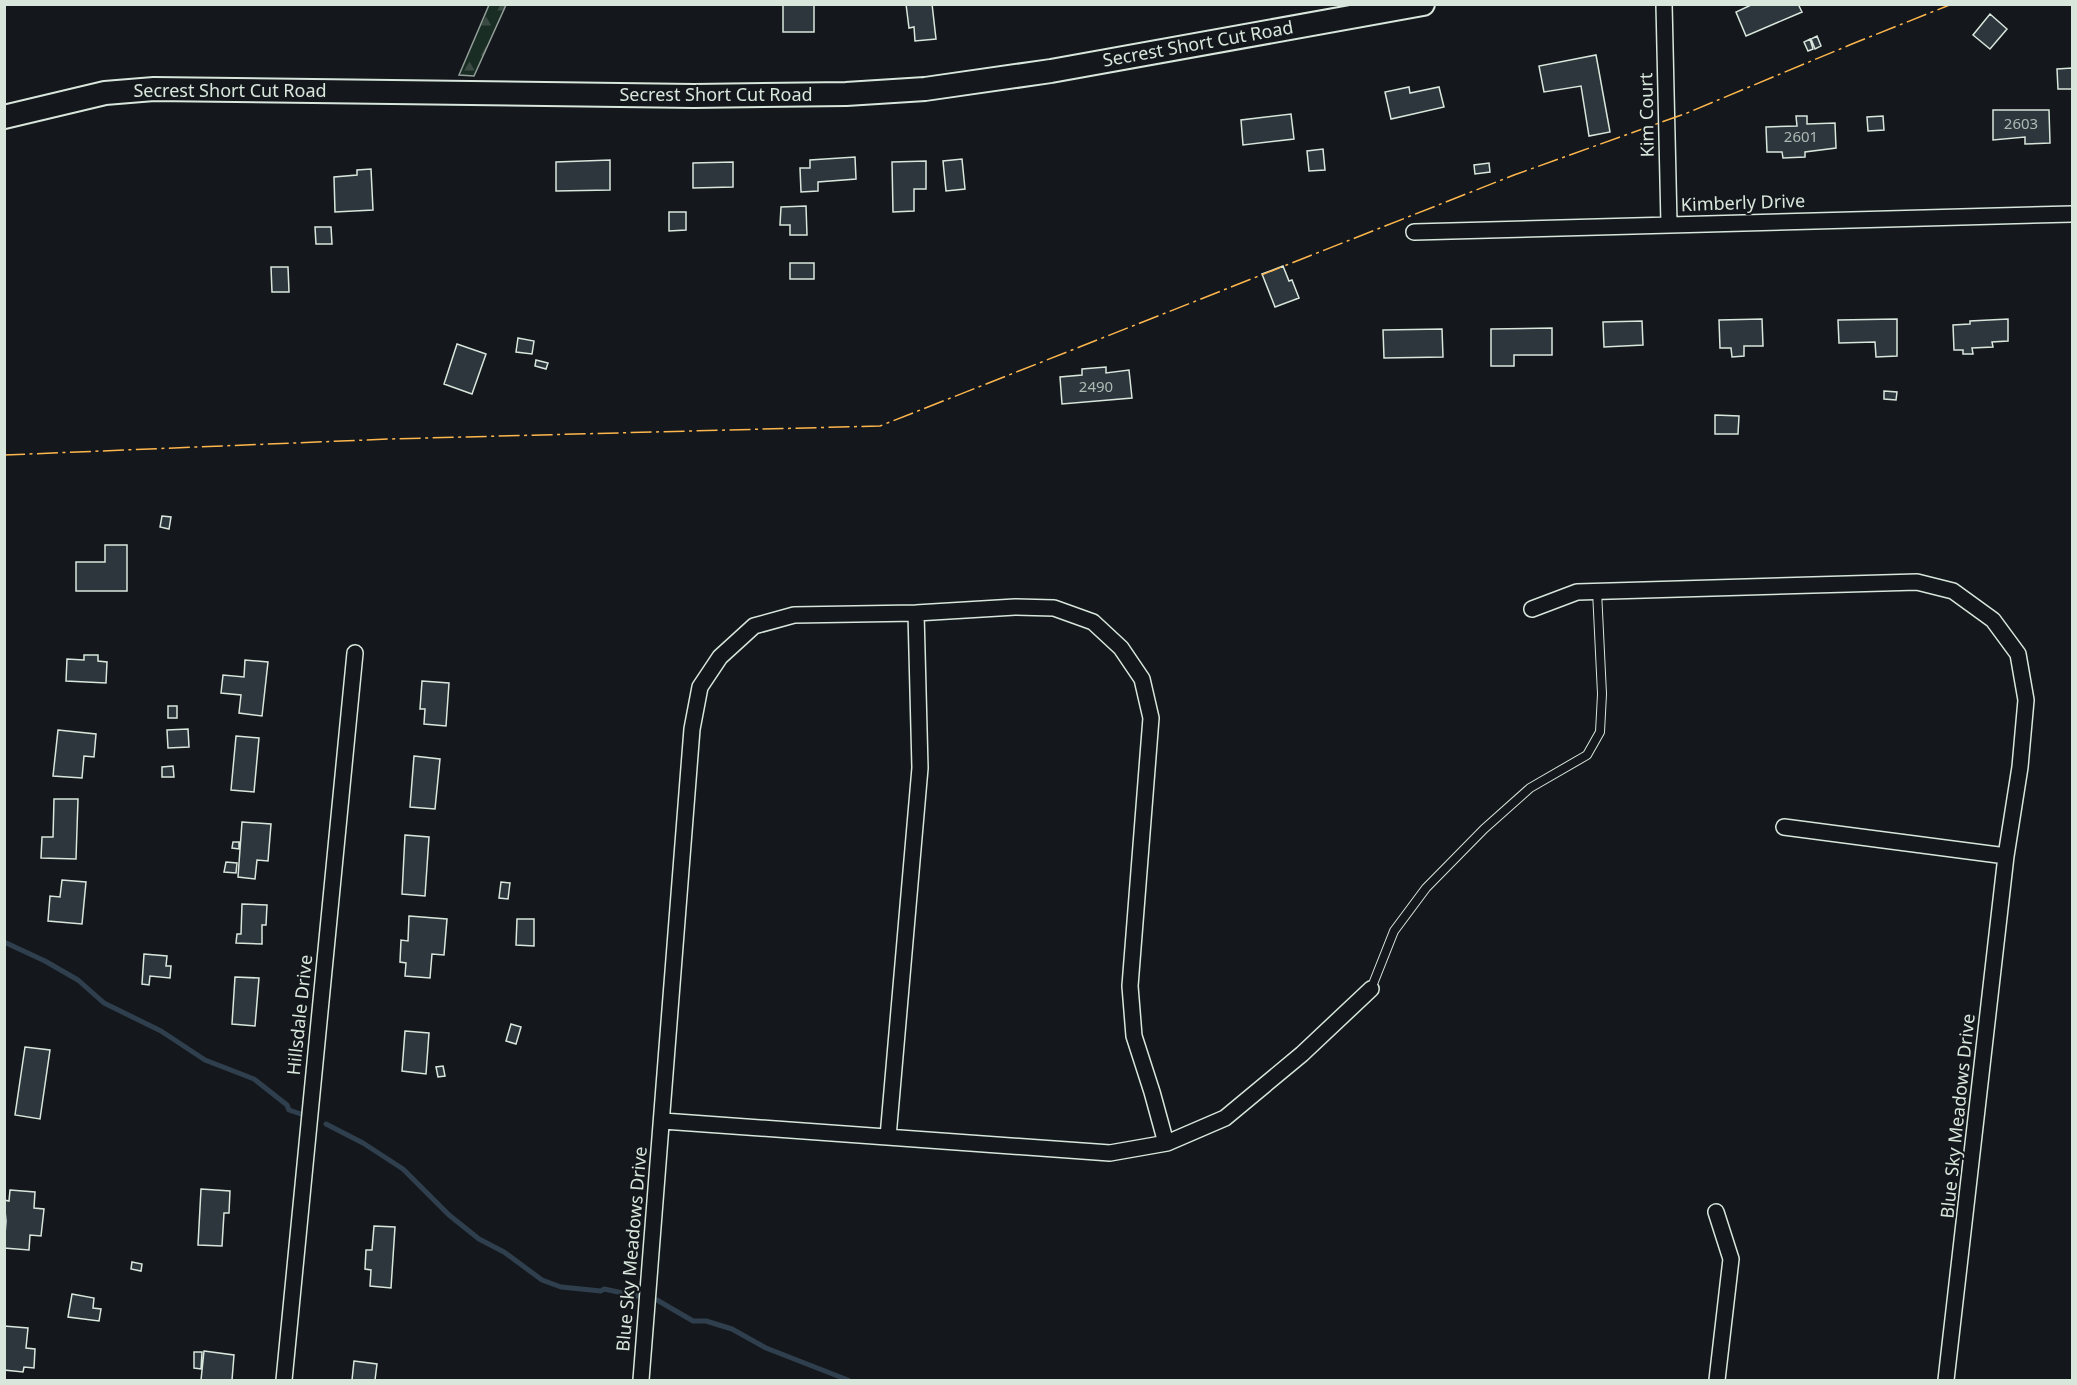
<svg xmlns="http://www.w3.org/2000/svg" width="2077" height="1385" font-family="'Noto Sans',sans-serif">
<style>
.forest{fill:url(#forest-firs);stroke:#939e99;stroke-width:1.5}
.lines{fill:none;stroke-linecap:round;stroke-linejoin:round}
.stream{stroke:#2f3f4d;stroke-width:5}
.building{fill:#2c363c;stroke:#d8e6dc;stroke-width:1.5}
.lane-casing{stroke:#d8e6dc;stroke-width:10}
.street-casing{stroke:#d8e6dc;stroke-width:18}
.secondary-casing{stroke:#d8e6dc;stroke-width:26}
.lane{stroke:#14181c;stroke-width:8}
.street{stroke:#14181c;stroke-width:15}
.secondary{stroke:#14181c;stroke-width:22}
.power{stroke:#ffb74d;stroke-width:1.5;stroke-dasharray:21 4.5 3 4.5;stroke-linecap:butt}
.labels{text-anchor:middle;stroke-width:4.5;stroke-linejoin:round;paint-order:stroke}
.number-label{font-size:15px;fill:#adbab4}
.street-label{font-size:18px;fill:#d8e6dc;stroke:#14181c}
</style>
<defs>
<pattern id="forest-firs" width="22" height="20" patternUnits="userSpaceOnUse" patternTransform="scale(1.5)"><rect width="22" height="20" fill="#1a2d24"/><path d="M5 1l3.5 6h-7zM16 11l3.5 6h-7z" fill="#3b4b43"/></pattern>
</defs>
<rect width="100%" height="100%" fill="#14181c"/>
<path class="forest" d="M489,5H506L474,76L459,75Z"/>
<g class="lines">
<path class="stream" d="M4,942L45,961L78,980L104,1003L161,1031L205,1060L254,1079L287,1105L289,1110L304,1115
M326,1124L363,1143L403,1169L449,1215L479,1239L504,1252L542,1280L561,1287L601,1291L604,1289L637,1296
M657,1300L693,1321H706L732,1329L766,1348L848,1380"/>
</g>
<path class="building" d="M783,4H814V32H783Z
M906,4H932L936,39L915,41L914,27L909,28Z
M1753,4H1798L1802,12L1746,36L1736,12Z
M1990,14L2007,29L1990,49L1973,35Z
M1817,36L1821,46L1815,49L1811,39Z
M1810,39L1813,49L1808,51L1804,42Z
M1596,55L1610,132L1589,136L1581,86L1544,92L1539,66Z
M2072,68V89H2058L2057,69Z
M1409,87L1410,93L1439,87L1444,107L1391,119L1385,92Z
M1993,110H2049L2050,143L2025,144V137L1993,140Z
M1291,114L1294,139L1243,145L1241,120Z
M1796,116H1807V124L1835,123L1836,148L1805,152V157L1783,158L1782,152H1767L1766,127L1797,126Z
M1883,116L1884,130L1868,131L1867,117Z
M1323,149L1325,170L1309,171L1307,151Z
M855,157L856,179L818,182V191L801,192L800,168H810V160Z
M962,159L965,189L946,191L943,161Z
M610,160V190L556,191V162Z
M926,161V189H914V211L893,212L892,162Z
M733,162V187L693,188V163Z
M1489,163L1490,172L1475,174L1474,165Z
M371,169L373,210L335,212L334,177L357,175V170Z
M806,206L807,235H790V225H780L781,207Z
M669,212H686V230L669,231Z
M315,227H331L332,244H316Z
M790,263H814V279H790Z
M1283,266L1289,281L1292,280L1299,298L1275,307L1262,274Z
M271,267H288L289,292H272Z
M1762,319L1763,346H1744V356L1732,357L1731,348H1720L1719,320Z
M1897,319V356L1876,357L1875,342L1839,343L1838,320Z
M2008,319V341L1992,342L1993,347L1972,348L1973,354H1963V350H1954L1953,325L1970,324V321Z
M1642,321L1643,345L1604,347L1603,322Z
M1552,328V355H1514V366H1491V329Z
M1442,329L1443,357L1384,358L1383,330Z
M518,338L534,341L532,354L516,352Z
M457,344L486,354L472,394L444,384Z
M536,360L548,363L546,369L535,366Z
M1106,367V373L1129,370L1132,398L1062,404L1060,377L1082,375V369Z
M1884,391L1897,392L1896,400L1884,399Z
M1715,415L1739,416L1738,434H1715Z
M162,516L171,517L169,529L160,527Z
M105,545H127V591H76V562H105Z
M84,655H98V661L107,662L106,683L66,681L67,659L84,660Z
M245,660L268,662L262,716L239,713L241,695L221,693L223,675L244,677Z
M422,681L449,683L446,726L424,724L425,709H420Z
M168,706H177V718H168Z
M188,729L189,747L168,748L167,730Z
M58,730L96,734L94,757L84,756L82,778L53,776Z
M236,736L259,738L254,792L231,790Z
M414,756L440,759L435,809L410,807Z
M173,766L174,777H162V767Z
M54,799H78L76,859L41,858L42,837H53Z
M242,822L271,824L268,861L257,860L255,879L238,877Z
M405,835L429,837L425,896L402,894Z
M233,842H239V849L232,848Z
M226,862L237,863L236,873L224,872Z
M62,880L86,882L82,924L48,921L50,896L60,897Z
M501,882L510,883L508,899L499,898Z
M242,904L267,905L266,925H262V944L236,943L237,934H241Z
M409,916L447,919L444,955L432,954L430,978L405,976L406,963L400,962L401,940L408,941Z
M517,919H534V946L516,945Z
M144,954L167,956L166,966H171L170,978L150,976L149,985L142,984Z
M235,977L259,978L255,1026L232,1024Z
M511,1024L521,1027L516,1044L506,1041Z
M405,1031L429,1033L426,1074L402,1071Z
M25,1047L50,1050L40,1119L15,1115Z
M443,1066L445,1076L438,1077L436,1067Z
M201,1189L230,1191L229,1213H224L222,1246L198,1245Z
M10,1190L35,1192L34,1208L44,1209L41,1236L30,1235L29,1250L4,1248L6,1221L4,1200L9,1201Z
M374,1226L395,1227L391,1288L370,1286L371,1270L365,1269L366,1250H372Z
M132,1262L142,1264L141,1271L131,1269Z
M72,1294L94,1298L93,1308L101,1309L99,1321L68,1317Z
M4,1326L28,1328L26,1348L35,1349L34,1368L24,1367L23,1372L4,1370Z
M204,1351L234,1355L232,1380H201Z
M194,1352H202L201,1369L194,1368Z
M354,1361L377,1364L375,1380H352Z"/>
<g class="lines">
<g class="lane-casing">
<path id="lane" d="M1371,989L1394,931L1426,888L1484,829L1530,788L1587,755L1600,732L1602,694L1597,591"/>
</g>
<g class="street-casing">
<path id="street" d="M1664,4L1669,224
M1414,232C1634,228 1853,219 2072,214
M1532,609L1577,592L1917,582L1953,591L1993,620L2018,654L2026,700L2020,767L2006,856L1946,1380
M1784,827L2006,856
M663,1121L1110,1153L1167,1143L1225,1118L1302,1054L1371,989
M888,1137L920,768L916,613
M1716,1212L1731,1259L1717,1380
M284,1380L355,653
M641,1380L692,729L700,687L720,657L754,626L794,615L916,613L1015,607L1054,608L1093,622L1121,648L1142,679L1151,718L1130,986L1134,1036L1152,1092L1166,1143"/>
</g>
<g class="secondary-casing">
<path id="secondary" d="M4,117L105,93L154,89L694,96L846,94L925,89L1051,71L1423,4"/>
</g>
<use href="#lane" class="lane"/>
<use href="#street" class="street"/>
<use href="#secondary" class="secondary"/>
<path class="power" d="M4,455L390,439L880,426L1514,175L1687,113L1852,44L1952,4"/>
</g>
<g class="labels">
<g class="number-label">
<text x="2021" y="129">2603</text>
<text x="1801" y="142">2601</text>
<text x="1096" y="392">2490</text>
</g>
<g class="street-label">
<text transform="translate(1198 44) rotate(-10)" y="6">Secrest Short Cut Road</text>
<text x="230" y="97">Secrest Short Cut Road</text>
<text x="716" y="101">Secrest Short Cut Road</text>
<text transform="translate(1647 115) rotate(-91)" y="6">Kim Court</text>
<text transform="translate(1743 203) rotate(-2)" y="6">Kimberly Drive</text>
<text transform="translate(300 1015) rotate(-84)" y="6">Hillsdale Drive</text>
<text transform="translate(1958 1116) rotate(-84)" y="6">Blue Sky Meadows Drive</text>
<text transform="translate(632 1249) rotate(-85)" y="6">Blue Sky Meadows Drive</text>
</g>
</g>
<rect width="2077" height="1385" fill="none" stroke="#d8e6dc" stroke-width="12"/>
</svg>
